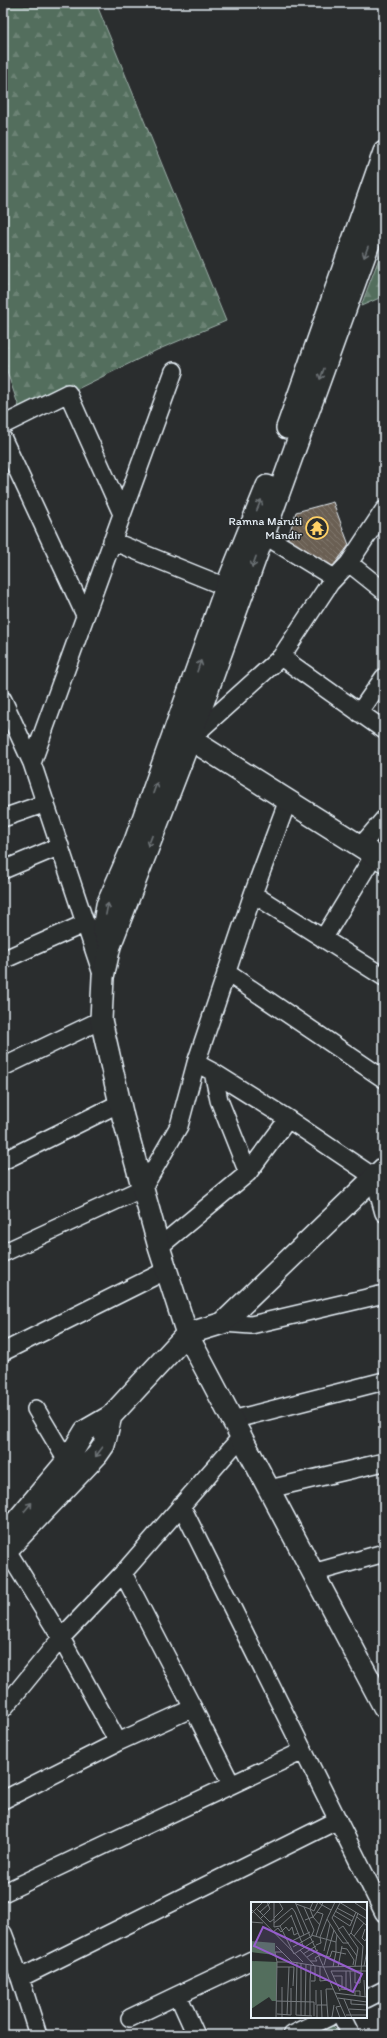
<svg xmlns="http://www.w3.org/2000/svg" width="387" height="2038" font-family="Itim,sans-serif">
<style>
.grass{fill:url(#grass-tufts);stroke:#9eb0aa}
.forest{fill:url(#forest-firs);stroke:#9eb0aa}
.building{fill:url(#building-back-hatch);stroke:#e8f1f8}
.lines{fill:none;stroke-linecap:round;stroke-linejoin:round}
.minor-casing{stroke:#e8f1f8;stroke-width:20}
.tertiary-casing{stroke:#e8f1f8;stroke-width:24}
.minor{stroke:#2a2d2e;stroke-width:17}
.tertiary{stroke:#2a2d2e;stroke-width:21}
.oneway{stroke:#6c7275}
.labels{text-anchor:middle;stroke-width:3;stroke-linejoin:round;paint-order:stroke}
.poi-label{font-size:12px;fill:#e8f1f8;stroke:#2a2d2e;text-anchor:end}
.inset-road{fill:none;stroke:#767b7f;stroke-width:1}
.view{fill:#965dcd;fill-opacity:0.15;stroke:#965dcd;stroke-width:2}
.inset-edge{fill:none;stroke:#e8f1f8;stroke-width:2}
</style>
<defs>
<pattern id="grass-tufts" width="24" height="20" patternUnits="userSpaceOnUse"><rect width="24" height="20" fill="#536e5d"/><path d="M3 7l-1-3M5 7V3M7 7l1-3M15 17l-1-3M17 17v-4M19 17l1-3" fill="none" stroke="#6c8375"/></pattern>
<pattern id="forest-firs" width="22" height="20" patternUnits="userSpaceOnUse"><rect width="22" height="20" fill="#536e5d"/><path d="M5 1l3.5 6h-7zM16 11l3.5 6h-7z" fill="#6c8375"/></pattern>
<pattern id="building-back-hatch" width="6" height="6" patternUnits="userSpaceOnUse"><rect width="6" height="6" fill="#6b5f52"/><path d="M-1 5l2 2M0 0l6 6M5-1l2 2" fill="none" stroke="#80766c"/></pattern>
</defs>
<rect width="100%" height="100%" fill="#2a2d2e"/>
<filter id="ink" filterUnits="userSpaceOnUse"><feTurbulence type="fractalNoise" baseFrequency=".025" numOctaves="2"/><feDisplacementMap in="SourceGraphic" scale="8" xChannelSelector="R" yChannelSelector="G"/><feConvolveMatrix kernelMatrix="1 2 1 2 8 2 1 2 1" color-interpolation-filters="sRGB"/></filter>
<g filter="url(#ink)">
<path class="grass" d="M333,2026L342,2035H313Z"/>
<path class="forest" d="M3,3H96L226,321L157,350L22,416L3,360Z
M384,245V296L361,306Z"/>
<path class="building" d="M333,502L349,545L331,569L286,544L296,512Z"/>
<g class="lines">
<g class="minor-casing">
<path id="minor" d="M3,425L68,393L122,514
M3,439L85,615
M264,535L334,578
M112,541L226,587
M349,563L384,591
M281,657L384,730
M3,700L32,763
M359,713L384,677
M190,739L281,657L330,583L349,563L384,510
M3,818L46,803
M361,846L384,819
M3,870L60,846
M253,894L384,977
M323,939L374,855
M3,960L86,923
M226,972L384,1079
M103,977L32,763L174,371
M196,1063L213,1072L219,1100L248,1173L288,1119L374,1177L384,1213
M3,1067L101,1020
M213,1072L288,1119
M3,1161L120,1103
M159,1247L248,1173
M3,1253L143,1188L179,1126L196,1063L253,894L288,800
M223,1323L251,1325L384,1294
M3,1352L167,1270
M36,1409L67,1461
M232,1420L384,1381
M269,1489L384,1462
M181,1505L384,1913
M3,1544L61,1638L118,1742
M313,1573L384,1553
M193,1708L231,1784
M3,1709L61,1638L123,1573L241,1437
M3,1800L118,1742L193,1708L123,1573
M3,1893L303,1751
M3,1933L20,1978L338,1820
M20,1978L38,2035
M366,1999L384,1990
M342,2017L351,2035
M130,2018L178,1995
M196,2035L178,1995L252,1960
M292,2035L329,2017"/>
</g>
<g class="tertiary-casing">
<path id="tertiary" d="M384,202L190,739L110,946L103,977L101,1020L123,1117L159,1247L187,1334L384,1707
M287,428L384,152
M190,739L384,861
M109,942L103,929L107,905L135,841L226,587L267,486
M3,1537L67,1461L85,1431L111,1416L187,1334L223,1323L384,1168
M3,1554L97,1455L104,1445L111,1416"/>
</g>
<use href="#minor" class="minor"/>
<use href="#tertiary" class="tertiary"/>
</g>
<defs><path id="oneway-shaft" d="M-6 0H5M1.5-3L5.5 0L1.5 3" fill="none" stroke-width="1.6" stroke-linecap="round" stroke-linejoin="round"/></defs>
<g class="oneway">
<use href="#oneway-shaft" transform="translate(366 252) rotate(110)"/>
<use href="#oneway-shaft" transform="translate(322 374) rotate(110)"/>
<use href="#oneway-shaft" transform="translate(259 505) rotate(-68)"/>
<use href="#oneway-shaft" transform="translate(254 562) rotate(110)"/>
<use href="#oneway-shaft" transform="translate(199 666) rotate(-71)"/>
<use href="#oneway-shaft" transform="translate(155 788) rotate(-70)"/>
<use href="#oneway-shaft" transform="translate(150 841) rotate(111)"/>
<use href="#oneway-shaft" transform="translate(107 909) rotate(-79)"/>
<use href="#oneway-shaft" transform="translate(99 1452) rotate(127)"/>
<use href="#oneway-shaft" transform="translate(28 1507) rotate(-50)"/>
</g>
</g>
<defs>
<g id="temple-ring" transform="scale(1.15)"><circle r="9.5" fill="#2a2d2e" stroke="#ffd166" stroke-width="1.5"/><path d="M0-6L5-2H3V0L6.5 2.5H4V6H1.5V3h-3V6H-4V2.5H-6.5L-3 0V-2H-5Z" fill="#ffd166"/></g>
</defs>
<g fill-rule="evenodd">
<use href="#temple-ring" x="317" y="528"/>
</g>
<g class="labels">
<g class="poi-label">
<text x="302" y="525">Ramna Maruti<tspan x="302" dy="14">Mandir</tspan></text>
</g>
</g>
<g transform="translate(251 1902)">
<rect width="116" height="116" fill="#2a2d2e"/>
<path d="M0,39L24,41V53L0,50ZM0,59L26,60L25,99H21L18,95L0,107Z" fill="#536e5d"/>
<path class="inset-road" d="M23,0V25L29,24L43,52L63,39M44,0L95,116M72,0L71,3L80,8M88,0L116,17M89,1L81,16L88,27L92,24L98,33L100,31L112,44L109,81H104V69M104,1L116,9M45,2L59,7L62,0M53,5L63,28L61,33M86,6L103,15M0,7L52,60M6,7L19,20L23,17M84,9L101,19M9,10L20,0M44,10L53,33M66,10L62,15L69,23M0,12L12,0M40,13L53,46M82,13L99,24L105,10M106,15L116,24M23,16L32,7L28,0M9,17L19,7L16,0M76,17L84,0M54,18L62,15L59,7L63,9L67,0M0,20L12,21M23,21L41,6L44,10M29,24L41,13M87,27L106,54M114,27L111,36L114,39L116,35M22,30L27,26L30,30L35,25L38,29L41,25L43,33L47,31M100,31L107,11M60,33L85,40L86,33L92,41H98M98,33L107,46L104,64M65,34L72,12L66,10L71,3L67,0M103,34L113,21M39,40L59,30M65,43L70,41L69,35L76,17L86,33M25,44L41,60L72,65L116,64M42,45L61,34M90,46L96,47L103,58L102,63M49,48L64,64V79H60M73,49L79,22M52,52L65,44M56,55L67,48M59,59H66L64,56L69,53L79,55L81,49L85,50V40M26,60L24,50H31M46,60L45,113L61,114M73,63L83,28M113,64L116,49M26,65H43L42,84M69,65V79L78,78M82,65L85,50L95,52M87,65L91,44M80,69H116M80,69L89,89M95,69V88M82,74H91V87M113,78L114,95M59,79L60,63M31,85V116M89,87L100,88L99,69M70,88L71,116M84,91L116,95M104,94V89H109V94M87,96L116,100M93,97L101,116M100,98V102L116,103M25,99L63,100V114M65,103V88M76,103L75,87H82M98,107L116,108M26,112L40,113V86M36,113L38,65M95,113H116M50,114V61M54,114L55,62M59,114V79M25,116L26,60H41M66,116V103H76L77,116M79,116L81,115L83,103M89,116L85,105L90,104"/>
<path class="view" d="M12,25L111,72L102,90L3,44Z"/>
<rect width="116" height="116" class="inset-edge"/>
</g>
<rect width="387" height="2038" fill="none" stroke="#2a2d2e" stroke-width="16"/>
<rect x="8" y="8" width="371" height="2022" fill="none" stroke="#e8f1f8" stroke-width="1.5" filter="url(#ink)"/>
</svg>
